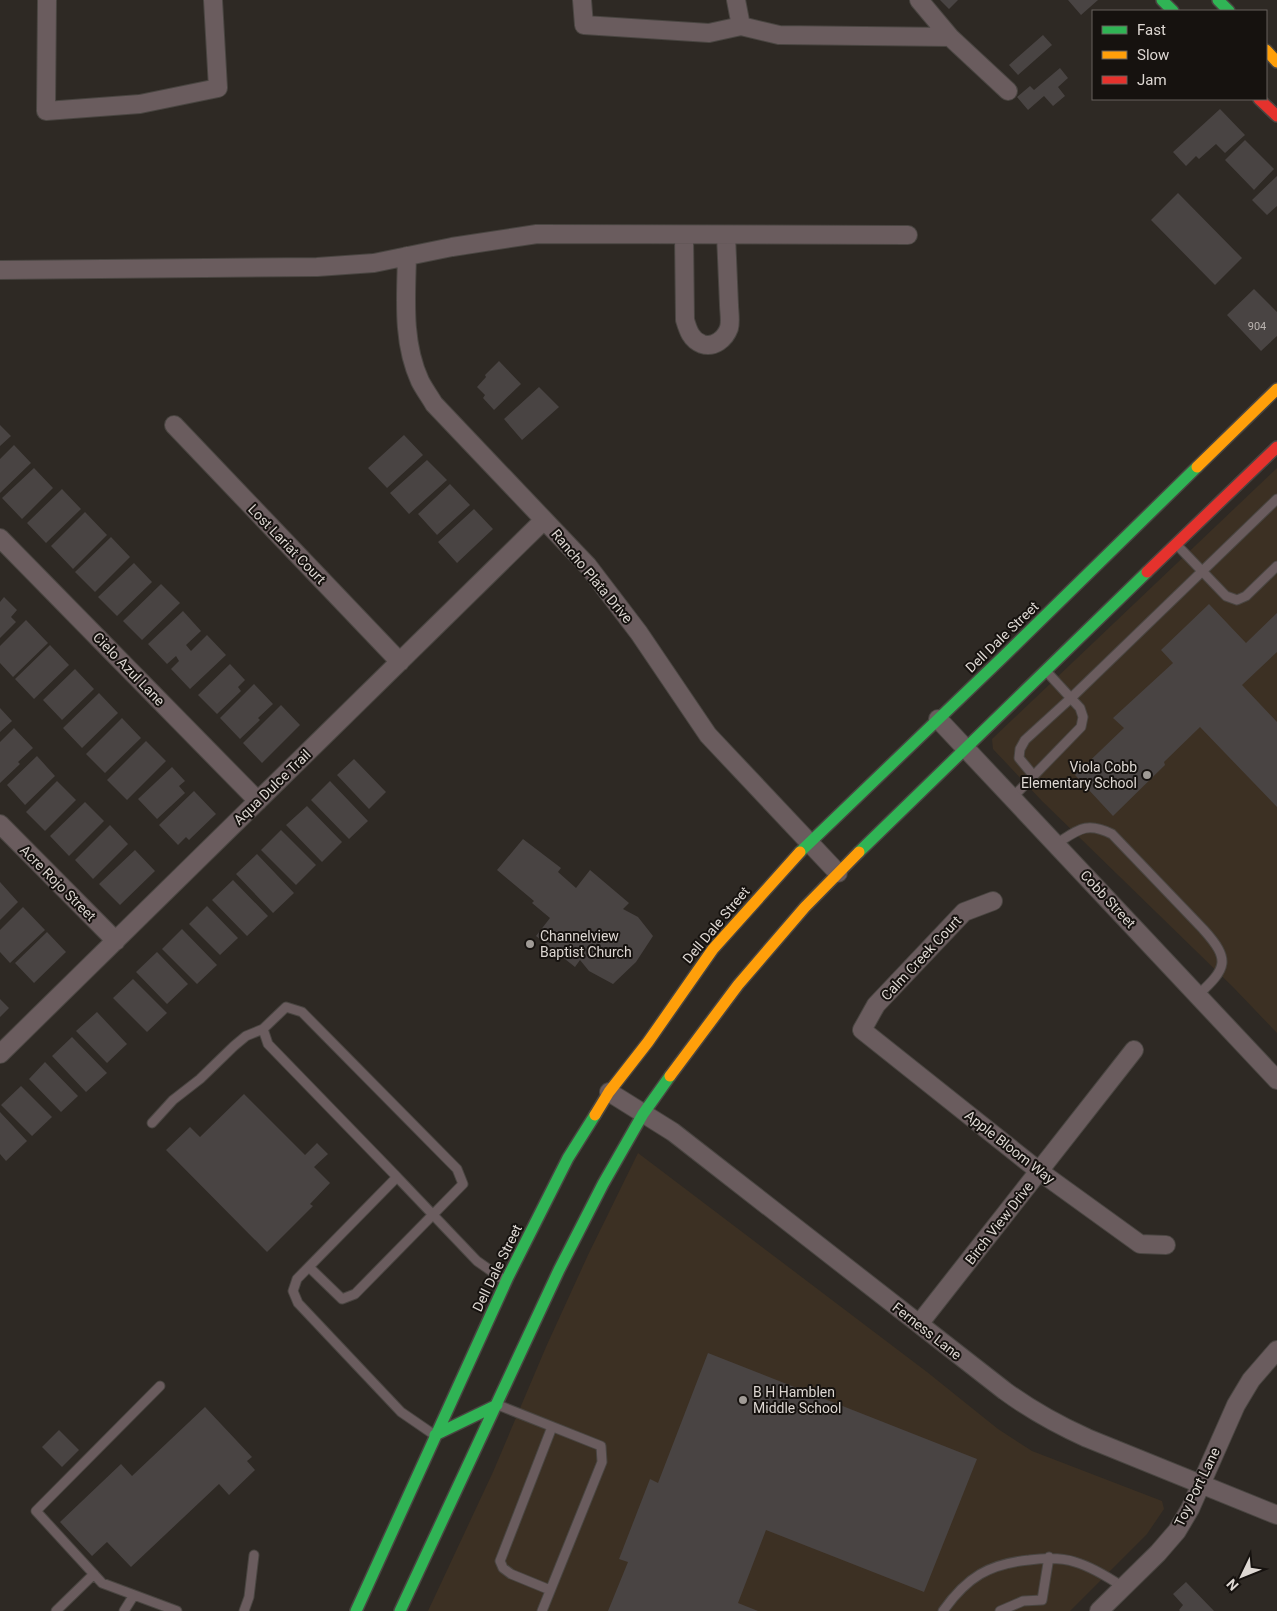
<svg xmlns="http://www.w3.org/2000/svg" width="1277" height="1611" font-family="Roboto,sans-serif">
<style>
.built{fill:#3c3023}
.building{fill:#494443}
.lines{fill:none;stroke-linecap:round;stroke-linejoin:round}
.lane-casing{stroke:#494541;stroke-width:11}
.street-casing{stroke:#494541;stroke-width:20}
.fast-casing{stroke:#494541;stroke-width:14}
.slow-casing{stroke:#494541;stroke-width:14}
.jam-casing{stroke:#494541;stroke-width:14}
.lane{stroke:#6a5c5e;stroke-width:9}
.street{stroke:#6a5c5e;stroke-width:18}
.fast{stroke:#30b455;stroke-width:11}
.slow{stroke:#ff9f0a;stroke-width:11}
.jam{stroke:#e5322d;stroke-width:11}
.poi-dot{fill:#a09b96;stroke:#16120f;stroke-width:2}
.labels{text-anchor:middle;stroke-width:4;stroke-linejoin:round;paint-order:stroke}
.number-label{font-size:11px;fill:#b9b3af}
.street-label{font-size:14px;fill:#ded8d3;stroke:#16120f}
.poi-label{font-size:14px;fill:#ded8d3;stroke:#16120f;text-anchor:start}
</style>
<rect width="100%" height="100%" fill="#2e2924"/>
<path class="built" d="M1277,468V1033L1233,987L1042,801L993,749L992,739Z
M638,1153L927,1372L998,1429L1032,1451L1162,1501L1164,1509L1147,1534L1070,1611H428L493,1472L546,1347L588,1255Z"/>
<path class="building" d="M940,0H958L949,9Z
M1068,0H1098L1081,15Z
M1043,35L1052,45L1018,75L1009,65Z
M1060,68L1068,78L1058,87L1065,96L1053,106L1044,96L1028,110L1017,97L1030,86L1034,90Z
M1220,109L1245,135L1225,153L1216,144L1199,159L1196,156L1186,166L1173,152Z
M1245,140L1274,169L1254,190L1225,160Z
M1277,176V206L1267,215L1252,200Z
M1178,193L1242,258L1215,285L1151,220Z
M1254,289L1277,312V336L1261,351L1227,315Z
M499,361L521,384L494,410L483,398L485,395L477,387L486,377L485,375Z
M539,387L559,407L522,440L504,419Z
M0,425L11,436L0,446Z
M404,435L423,455L387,488L368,468Z
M14,445L31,463L0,493V459Z
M427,460L447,480L409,514L390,493Z
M34,468L53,488L22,519L2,498Z
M450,484L470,505L437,535L418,514Z
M62,489L81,509L46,543L27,523Z
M474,509L493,529L457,563L438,542Z
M85,512L107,535L73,569L51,546Z
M111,537L130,557L95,592L75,572Z
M134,563L152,582L117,616L98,597Z
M161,584L180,603L142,640L123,621Z
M4,597L17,610L11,617L16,622L0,638V602Z
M1209,604L1246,643L1277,613V652L1242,685L1277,722V807L1200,727L1164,762L1165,765L1113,816L1075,775L1124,728L1113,718L1173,663L1161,650Z
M183,611L201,631L186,645L191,651L207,635L226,655L190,689L171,669L179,661L176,656L167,664L148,644Z
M26,620L48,643L13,677L0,663V646Z
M50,645L69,665L34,699L15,679Z
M230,664L245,680L238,687L241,691L217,714L198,695Z
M75,669L94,689L62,720L43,700Z
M254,684L273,704L258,718L260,720L240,739L220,718Z
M99,693L118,713L82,748L63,728Z
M281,705L300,725L262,763L243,743Z
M0,708L12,721L0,732Z
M122,718L141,738L105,773L86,754Z
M14,728L33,748L18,762L20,764L0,783V742Z
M146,741L166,761L127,800L107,780Z
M37,756L55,776L25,805L7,785Z
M354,759L386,792L369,809L337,775Z
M172,767L185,781L179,786L185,793L157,819L138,799Z
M57,781L76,800L45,831L26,812Z
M330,781L368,821L349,839L311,800Z
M194,791L216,814L189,840L186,837L178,845L159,825Z
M85,802L104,821L69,856L50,836Z
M307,806L342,842L322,862L286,825Z
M110,825L128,844L93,879L75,860Z
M281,830L316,865L296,885L261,850Z
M523,839L561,868L558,872L576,888L590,870L629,903L623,909L638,917L653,936L636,962L613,984L589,971L580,960L575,967L536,936L550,918L532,903L534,901L497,870Z
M135,850L155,871L120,905L99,884Z
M257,854L294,893L273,913L236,874Z
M233,880L268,916L247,936L212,900Z
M0,882L18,902L0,920Z
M207,906L238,938L220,955L189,924Z
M23,907L45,930L10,963L0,952V930Z
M182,929L217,965L197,984L162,949Z
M47,932L66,952L34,983L15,963Z
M157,952L188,984L167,1004L136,972Z
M133,979L167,1013L147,1032L113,998Z
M0,999L9,1008L0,1017Z
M97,1012L127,1044L107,1063L76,1031Z
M72,1037L107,1073L86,1092L52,1056Z
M45,1062L78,1096L61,1112L29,1079Z
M21,1086L52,1117L32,1136L1,1105Z
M244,1094L305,1155L317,1143L328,1154L314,1167L330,1183L310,1204L313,1206L267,1252L166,1150L190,1127L200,1137Z
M0,1112L27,1141L6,1161L0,1154Z
M708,1353L977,1459L924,1592L766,1530L738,1603L758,1611H608L628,1562L619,1559L650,1479L658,1483Z
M205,1407L252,1457L247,1461L255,1470L229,1495L219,1484L131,1567L107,1542L92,1556L60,1522L121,1464L132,1476Z
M59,1430L79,1450L62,1467L42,1447Z
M1186,1582L1214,1611H1180L1179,1610L1183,1605L1173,1594Z"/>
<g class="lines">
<g class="lane-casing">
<path id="lane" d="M1177,545L1226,596L1237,600L1246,596L1277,566
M1033,775L1019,758L1020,749L1025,740L1071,698L1277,499
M1012,798L1081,727L1083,717L1080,708L1046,671
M1056,844C1078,830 1086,821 1112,834L1203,929C1231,960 1227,968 1198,995
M152,1123L173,1100L200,1079L234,1046L246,1036L263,1029
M397,1177L477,1261L504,1280
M309,1267L342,1299L355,1294L463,1184L457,1169L302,1012L286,1007L263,1029L268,1044L397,1177L297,1279L293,1291L298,1303L401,1412L433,1434
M160,1386L36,1511L102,1583L177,1611
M498,1405L601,1446L602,1462L542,1611
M550,1590L511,1574L503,1568L500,1561L552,1427
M56,1611L94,1574
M124,1611L134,1595
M244,1611L249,1597L254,1555
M943,1611C967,1577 989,1564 1029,1560C1044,1558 1060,1557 1075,1562C1092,1567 1108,1577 1123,1587
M1000,1611L1023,1601L1042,1600L1049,1557"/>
</g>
<g class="street-casing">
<path id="street" d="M47,0L46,111L140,104L218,88L213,0
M582,0L584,25L709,33L741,26L779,35L950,37L1008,91
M736,0L741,26
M919,0L950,37
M684,235L685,320C688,330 691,340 702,344C714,348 725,339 729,328C731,321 729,311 729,305C728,281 727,258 726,235
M407,256C406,298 402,342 420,381C424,389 430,397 434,404L588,566L639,633L708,735L838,873
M0,270L317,267L374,263L452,247L537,234L908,235
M174,425L400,662
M0,538L258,801
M938,719L1277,1080
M0,824L116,941
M993,901L964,912L876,1005L862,1030L1039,1171L1140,1244L1166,1245
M0,1054L544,520
M609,1092L673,1132L1005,1391C1031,1410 1058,1425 1087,1438L1277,1515
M919,1324L1134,1050
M1099,1611L1158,1553L1177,1531L1190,1509L1236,1405L1251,1380L1277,1350"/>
</g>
<g class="fast-casing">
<path id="fast" d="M1162,0L1173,11
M1218,0L1229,11
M800,852L1004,656L1197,467
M859,852L1147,572
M435,1435L497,1405
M356,1611L508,1277L568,1158L595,1115
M400,1611L559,1270L603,1184L643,1114L670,1076"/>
</g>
<g class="slow-casing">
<path id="slow" d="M1266,50L1277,62
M1197,467L1277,389
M670,1076L738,985L805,907L859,852
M595,1115L609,1092L648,1042L713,949L800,852"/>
</g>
<g class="jam-casing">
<path id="jam" d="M1259,99L1277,116
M1147,572L1277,447"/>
</g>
<use href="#lane" class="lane"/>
<use href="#street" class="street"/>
<use href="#fast" class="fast"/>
<use href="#slow" class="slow"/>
<use href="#jam" class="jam"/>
</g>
<g class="poi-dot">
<circle cx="1147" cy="775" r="5"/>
<circle cx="530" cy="944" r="5"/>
<circle cx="743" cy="1400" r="5"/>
</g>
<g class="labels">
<g class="number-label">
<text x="1257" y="330">904</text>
</g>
<g class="street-label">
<text transform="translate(287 544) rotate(46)" y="5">Lost Lariat Court</text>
<text transform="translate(592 576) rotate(50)" y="5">Rancho Plata Drive</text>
<text transform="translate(1002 637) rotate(-44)" y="5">Dell Dale Street</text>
<text transform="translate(129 669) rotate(46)" y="5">Cielo Azul Lane</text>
<text transform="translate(272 787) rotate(-44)" y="5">Aqua Dulce Trail</text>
<text transform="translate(58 883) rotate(45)" y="5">Acre Rojo Street</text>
<text transform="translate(1108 899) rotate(47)" y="5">Cobb Street</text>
<text transform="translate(716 925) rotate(-50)" y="5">Dell Dale Street</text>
<text transform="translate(921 958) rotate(-47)" y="5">Calm Creek Court</text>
<text transform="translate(1010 1147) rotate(38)" y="5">Apple Bloom Way</text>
<text transform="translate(999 1223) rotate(-52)" y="5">Birch View Drive</text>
<text transform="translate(497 1268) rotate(-64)" y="5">Dell Dale Street</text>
<text transform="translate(927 1331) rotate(38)" y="5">Ferness Lane</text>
<text transform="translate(1197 1487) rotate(-64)" y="5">Toy Port Lane</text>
</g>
<g class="poi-label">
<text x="1137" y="772" text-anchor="end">Viola Cobb<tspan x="1137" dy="16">Elementary School</tspan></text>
<text x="540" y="941">Channelview<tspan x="540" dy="16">Baptist Church</tspan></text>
<text x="753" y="1397">B H Hamblen<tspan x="753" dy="16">Middle School</tspan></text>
</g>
</g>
<rect x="1092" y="10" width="175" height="90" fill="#16120f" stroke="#66615d"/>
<rect x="1102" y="26" width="25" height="8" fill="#30b455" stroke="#66615d"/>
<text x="1137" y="35" font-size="15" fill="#ded8d3">Fast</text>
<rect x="1102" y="51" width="25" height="8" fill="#ff9f0a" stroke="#66615d"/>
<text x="1137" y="60" font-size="15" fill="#ded8d3">Slow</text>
<rect x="1102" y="76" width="25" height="8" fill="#e5322d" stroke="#66615d"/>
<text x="1137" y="85" font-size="15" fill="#ded8d3">Jam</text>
<g transform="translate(1242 1576) rotate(227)" stroke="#16120f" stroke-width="4" paint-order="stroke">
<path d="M0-4L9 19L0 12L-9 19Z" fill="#ded8d3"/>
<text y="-8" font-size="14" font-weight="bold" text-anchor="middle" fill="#ded8d3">N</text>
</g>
</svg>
